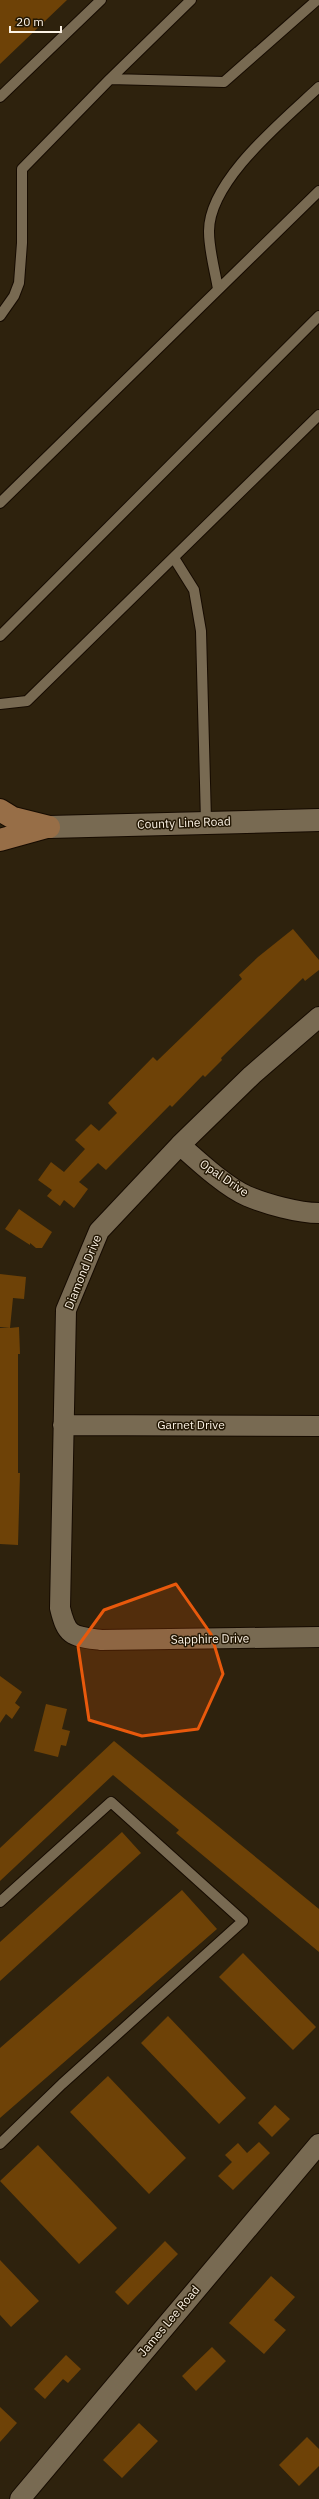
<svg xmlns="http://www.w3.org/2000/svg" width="319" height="2499" font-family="'IBM Plex Sans',sans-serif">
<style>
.building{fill:#6e4207}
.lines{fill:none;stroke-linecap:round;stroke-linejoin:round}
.service-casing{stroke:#160b00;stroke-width:12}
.minor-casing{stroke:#160b00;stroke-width:22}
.tertiary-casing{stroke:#160b00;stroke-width:24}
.secondary-casing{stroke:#160b00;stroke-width:24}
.service{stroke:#786a52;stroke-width:10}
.minor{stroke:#786a52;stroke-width:20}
.tertiary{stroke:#786a52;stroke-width:22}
.secondary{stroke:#976e47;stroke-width:22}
.marked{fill:#e8590c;fill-opacity:0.2;stroke:#e8590c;stroke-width:3;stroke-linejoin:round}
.labels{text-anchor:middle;stroke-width:3;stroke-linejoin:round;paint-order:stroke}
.street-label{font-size:12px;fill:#fcf3e6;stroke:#241804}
</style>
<rect width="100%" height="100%" fill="#2e220d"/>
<path class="building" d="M0,0H67L0,64Z
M293,929L319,960V970L305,981L303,978L221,1058L222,1060L205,1077L203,1075L172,1107L170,1105L106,1170L98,1163L79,1182L88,1189L74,1208L64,1200L60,1206L47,1196L52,1190L38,1180L51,1162L64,1172L85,1149L75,1140L91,1124L99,1131L117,1113L108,1103L153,1057L157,1061L242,979L239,975L258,957Z
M19,1209L52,1232L42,1248H36L30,1243V1245L5,1229Z
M0,1274L26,1277L24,1299L13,1298L10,1328L19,1327L20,1354H18V1473H20L18,1545L0,1544V1328H10L0,1327Z
M0,1676L22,1692L15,1703L20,1707L12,1719L6,1714L0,1723Z
M46,1704L67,1709L62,1729L70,1731L66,1746L61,1745L58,1757L34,1751Z
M114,1741L319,1909V1952L176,1833L179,1830L113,1775L0,1881V1848Z
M122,1832L141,1853L0,1981V1942Z
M182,1890L217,1929L0,2118V2048Z
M243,1953L316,2027L293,2050L219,1977Z
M168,2016L246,2098L219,2124L141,2043Z
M108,2076L186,2158L149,2194L70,2112Z
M275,2105L290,2119L272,2137L258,2123Z
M259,2142L270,2153L233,2190L218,2176L232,2162L225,2155L238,2143L247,2153Z
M38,2145L117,2228L79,2264L0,2181Z
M165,2241L178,2254L128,2305L115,2292Z
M0,2260L39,2301L11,2327L0,2315Z
M271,2276L295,2297L274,2320L286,2330L264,2354L229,2323Z
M212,2347L226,2361L196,2391L182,2376Z
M66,2355L81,2369L68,2383L63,2379L45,2399L34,2389Z
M0,2407L17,2423L0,2442Z
M139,2423L158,2441L122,2478L103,2460Z
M307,2437L319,2449V2466L299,2486L279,2465Z"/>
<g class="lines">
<g class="service-casing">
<path id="service" d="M110,79L191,0
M0,97L101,0
M218,289C215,271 209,250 209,232C208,181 284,120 319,87
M0,316L14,296L19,283L22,243V169L110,79L224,82L317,0
M0,503L319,191
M174,558L194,590L201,631L206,821
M0,636L319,316
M0,704L27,701L319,415
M0,1902L111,1802L243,1921L62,2084L0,2144"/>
</g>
<g class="minor-casing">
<path id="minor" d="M319,1017L252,1075L180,1145L99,1231L66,1310L60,1608C67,1637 72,1636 101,1640L319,1637
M180,1145C198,1161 226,1187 247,1196C266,1204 298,1213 319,1213
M63,1425L319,1426
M20,2499L319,2144"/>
</g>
<g class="tertiary-casing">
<path id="tertiary" d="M49,827L319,820"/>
</g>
<g class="secondary-casing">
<path id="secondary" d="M0,810L13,818L49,827
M0,840L47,827"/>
</g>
<use href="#service" class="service"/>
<use href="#minor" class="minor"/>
<use href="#tertiary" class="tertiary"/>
<use href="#secondary" class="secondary"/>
</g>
<path class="marked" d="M176,1584L211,1634L223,1674L198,1729L142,1736L89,1720L78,1646L104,1610Z"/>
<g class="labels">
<g class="street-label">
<text transform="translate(184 823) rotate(-2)" y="4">County Line Road</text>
<text transform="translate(224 1178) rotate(34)" y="4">Opal Drive</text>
<text transform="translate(83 1272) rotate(-68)" y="4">Diamond Drive</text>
<text x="191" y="1429">Garnet Drive</text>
<text transform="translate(210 1639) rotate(-1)" y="4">Sapphire Drive</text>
<text transform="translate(169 2321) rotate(-50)" y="4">James Lee Road</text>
</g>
</g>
<path d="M10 26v6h51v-6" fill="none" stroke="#fcf3e6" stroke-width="2"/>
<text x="16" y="26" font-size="12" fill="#fcf3e6" stroke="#241804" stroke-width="3" paint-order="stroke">20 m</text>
</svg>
